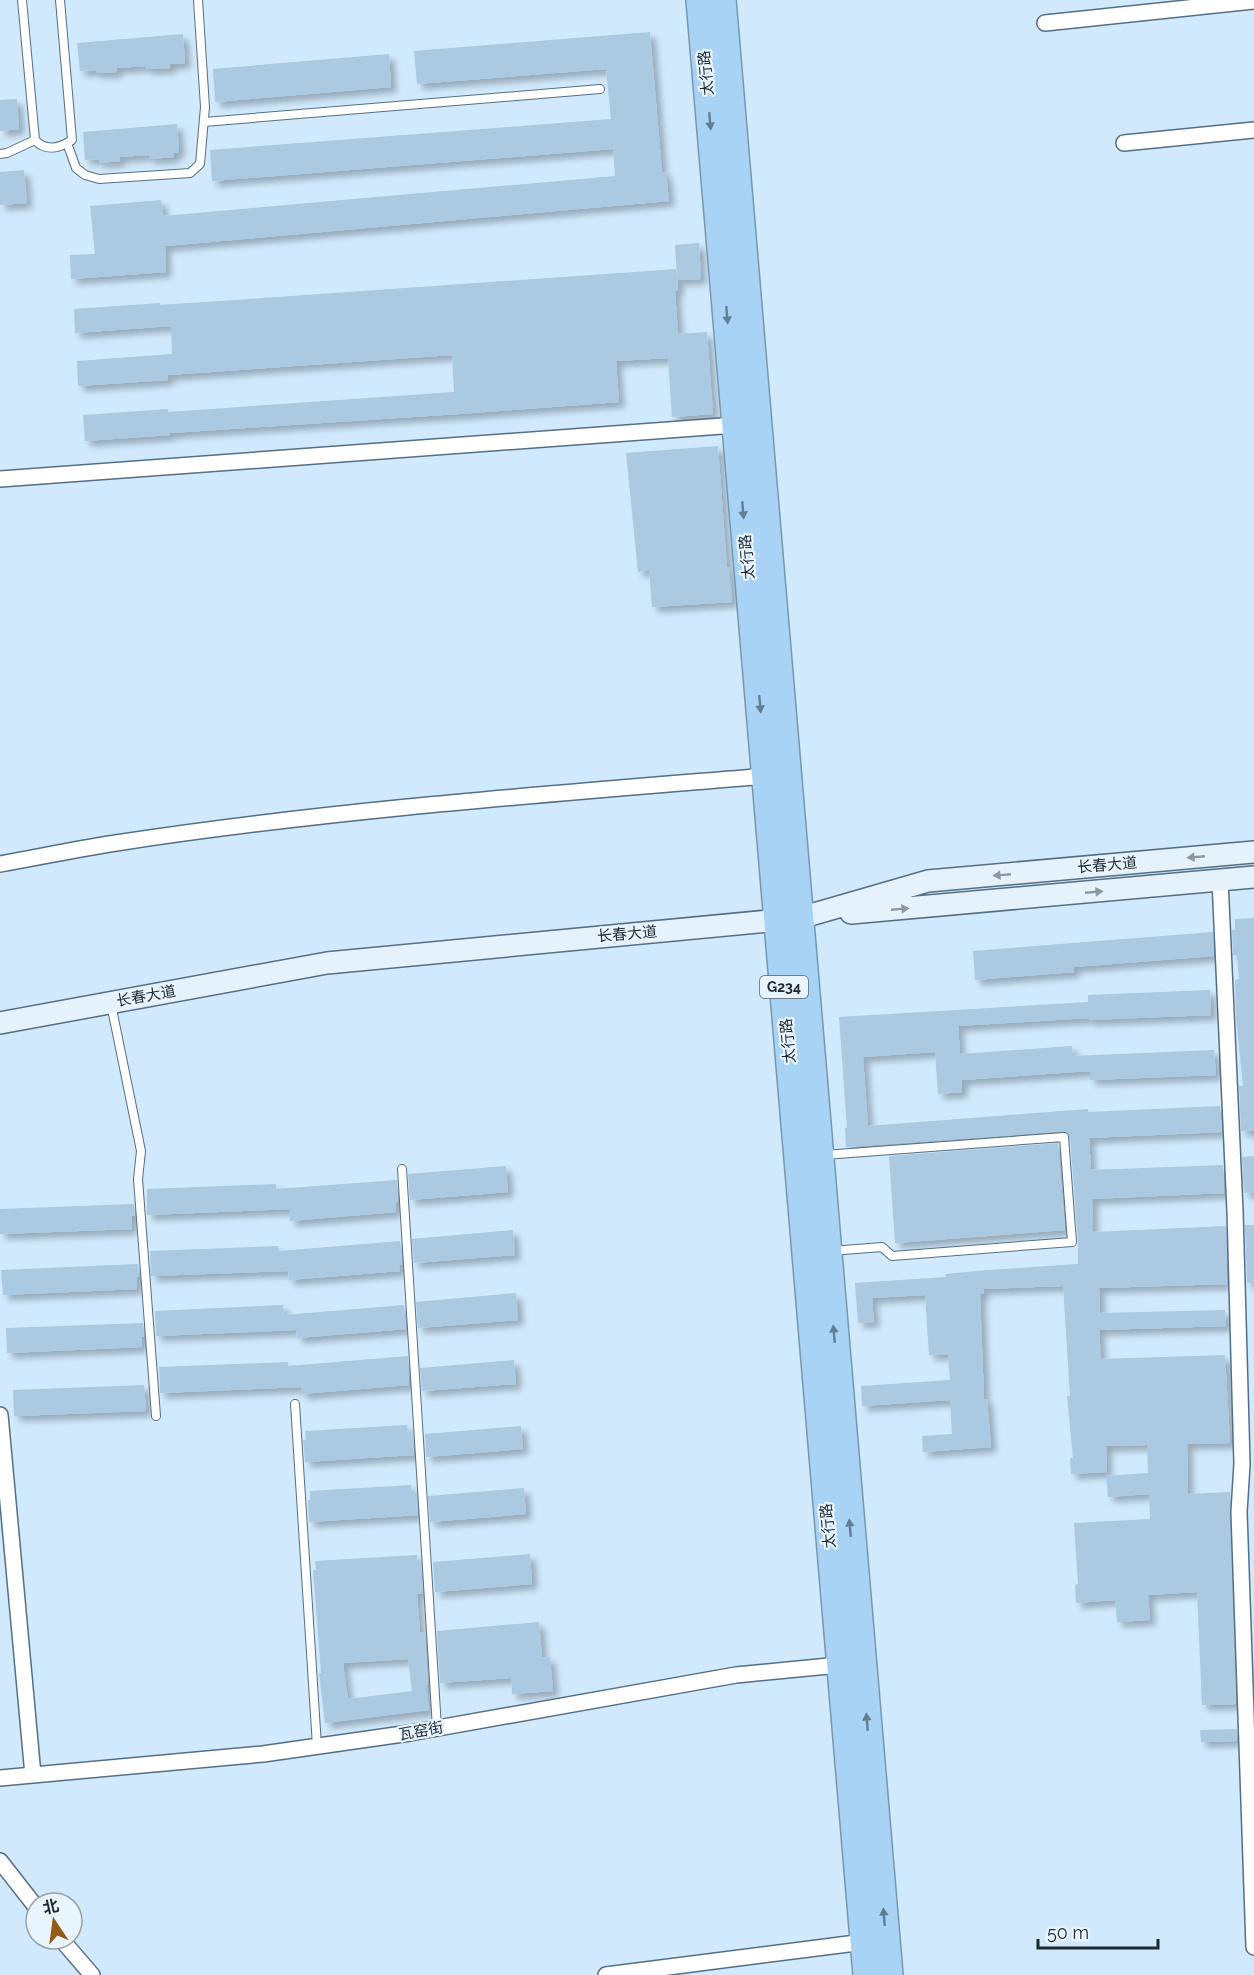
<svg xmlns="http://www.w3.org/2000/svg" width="1254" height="1975" font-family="Raleway,'Noto Sans SC',sans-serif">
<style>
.building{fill:#abc9e1;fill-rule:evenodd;filter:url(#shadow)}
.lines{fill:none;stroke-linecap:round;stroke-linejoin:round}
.lane-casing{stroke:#546f85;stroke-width:10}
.street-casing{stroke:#546f85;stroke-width:18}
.secondary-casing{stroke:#546f85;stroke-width:24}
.highway-casing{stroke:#7797b0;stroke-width:30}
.lane{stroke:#fff;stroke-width:8}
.street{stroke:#fff;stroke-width:15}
.secondary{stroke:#e5f2fc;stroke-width:21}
.highway{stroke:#a8d3f4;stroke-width:27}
.oneway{fill:#627e92}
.oneway2{fill:#8b97a1}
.labels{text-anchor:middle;stroke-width:4.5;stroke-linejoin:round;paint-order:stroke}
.shield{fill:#e8f4fe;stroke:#5a656e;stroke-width:1.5}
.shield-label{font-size:14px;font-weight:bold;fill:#1d2831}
.street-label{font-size:15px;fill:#1d2831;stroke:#e8f4fe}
</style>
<defs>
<filter id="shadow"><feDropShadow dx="5.5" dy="5.5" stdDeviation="3" flood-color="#0004"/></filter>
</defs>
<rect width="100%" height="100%" fill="#d0e9fc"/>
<path class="building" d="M650,32L662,172H666L669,201L165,246L166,272L71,279L70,255L95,254L90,206L161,200L163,216L615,176L613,149L212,181L210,150L611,119L606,69L417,84L414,51Z
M183,34L185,63L170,64V68L147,69L146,66L117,68V72L96,73V70L80,71L77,43Z
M389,54L391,87L215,102L213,69Z
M17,99L19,129L0,131V100Z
M177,124L179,152L174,153V157L150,159L149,155L120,157V161L100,163L99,159L85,160L83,132Z
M24,170L27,203L0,205V172Z
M699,243L701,279L677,280L675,245Z
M677,269L678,291H675L678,334L707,332L713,414L672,417L668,358L616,361L619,402L459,414L170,433V435L85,441L83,415L168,409V412L454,392L452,355L168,375V380L78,386L77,361L172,354L171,326L75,333L74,309L160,303V305L206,302Z
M718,446L727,568L729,567L732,602L652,607L649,570L638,572L626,453Z
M1254,918V1131H1241L1239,1086H1243L1236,1018L1235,980L1239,979L1237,955H1233L1232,930H1235V919Z
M1213,932L1214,956L1074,967V972L975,980L973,951Z
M1210,990L1211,1015L1089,1020V1018L958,1026L960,1054L1072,1046L1073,1056L1214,1050L1216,1075L1090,1080V1071L962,1080V1092L938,1094L935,1052L863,1057L868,1126L1088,1109V1112L1220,1106L1222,1132L1089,1138L1091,1170L1223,1165L1224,1193L1092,1199L1093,1232L1226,1226L1227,1284L1099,1288L1100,1313L1225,1310L1226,1326L1099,1330L1101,1359L1225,1355L1230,1443L1187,1444L1188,1494L1230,1492L1236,1704L1202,1705L1197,1592L1148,1595L1150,1620L1117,1622L1115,1600L1076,1603L1075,1585L1078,1584L1074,1523L1150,1519L1149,1494L1108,1497L1106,1476L1148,1473L1147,1445L1106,1446L1107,1472L1071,1474L1070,1458H1073L1067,1396H1070L1063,1286L983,1289L984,1294H980L984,1399H987L991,1447L923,1452L922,1436L952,1434L950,1400L862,1406L861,1386L950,1380L948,1354L929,1355L925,1295L872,1298L874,1322L858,1323L855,1283L946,1277L945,1274L989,1270L1078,1264V1242L1070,1137L1066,1131L846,1147L845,1128H847L839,1017L1088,1002V995Z
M1058,1143L1065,1230L895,1243L889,1156Z
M1254,1156V1192L1244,1193L1242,1157Z
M506,1166L508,1192L410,1200L408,1174Z
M397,1180L398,1201L396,1202V1212L290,1221V1209L147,1215V1189L276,1184V1189Z
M134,1204L135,1216H132V1229L0,1234V1209Z
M1245,1225H1254V1283H1247Z
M513,1230L515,1255L414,1263L412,1239Z
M400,1241L402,1264L399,1265L400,1271L289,1280L288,1271L151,1276L150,1251L278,1246L279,1251Z
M138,1264L139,1277H137V1289L3,1295L1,1270Z
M516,1293L518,1320L418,1328L416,1302Z
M283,1305L284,1315L404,1305L406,1329L297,1338L296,1330L156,1336L155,1311Z
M143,1323L144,1337H141L142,1347L7,1353L6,1328Z
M408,1356L409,1385L301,1394V1387L160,1393L159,1367L288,1362V1366Z
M514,1360L516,1384L422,1391L420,1368Z
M144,1385L146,1411L14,1416L13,1390Z
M407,1425L408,1433L413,1435L414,1455L305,1462L303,1440H306L305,1431Z
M521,1426L523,1449L426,1457L425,1434Z
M411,1485L412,1493H414L415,1497H417L418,1515L309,1522L308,1500H310V1491Z
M524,1488L526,1514L430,1522L428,1496Z
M530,1554L532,1584L435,1592L433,1562Z
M417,1555V1564L421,1563L423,1593L417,1594L420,1632H425L428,1684L426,1685L429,1710L325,1723L319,1673H321L313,1570H316L315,1561ZM408,1659L412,1691L348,1699L343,1663Z
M539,1622L542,1658L550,1657L553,1691L512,1694L511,1678L440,1683L437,1631Z
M1237,1729V1741L1201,1742L1200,1730Z"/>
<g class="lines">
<g class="lane-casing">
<path id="lane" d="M22,0L35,140C46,152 60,148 72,140L60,0
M204,122L600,89
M67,143L76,168L85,175L99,179L190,173L200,164L205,107L198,0
M0,154L7,153L35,140
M111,1004L141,1151L138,1179L156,1416
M824,1155L1064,1137L1072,1242L892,1256L882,1247L831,1251
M402,1169L437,1728
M295,1404L317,1746"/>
</g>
<g class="street-casing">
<path id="street" d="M1045,23L1254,1
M1124,143L1254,130
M0,479L736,425
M0,864C39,857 77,849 116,843C331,810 549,794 766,776
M1220,880L1235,1211L1242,1464L1239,1512L1254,1947
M0,1415L33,1775
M0,1778L263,1754L410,1733L736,1675L839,1665
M0,1861L36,1907
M61,1939L92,1975
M606,1975L864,1942"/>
</g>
<g class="secondary-casing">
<path id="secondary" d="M851,913L1254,877
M0,1023L327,963L800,918L928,881L1254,852"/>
</g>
<g class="highway-casing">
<path id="highway" d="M700,0L867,1975
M722,0L889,1975"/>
</g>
<use href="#lane" class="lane"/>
<use href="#street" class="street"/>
<use href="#secondary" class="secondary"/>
<use href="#highway" class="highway"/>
</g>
<defs><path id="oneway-solid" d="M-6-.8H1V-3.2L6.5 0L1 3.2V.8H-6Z" transform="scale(1.5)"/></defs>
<g class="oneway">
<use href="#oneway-solid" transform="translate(710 121) rotate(85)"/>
<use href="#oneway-solid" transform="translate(727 315) rotate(85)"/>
<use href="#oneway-solid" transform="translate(743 510) rotate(85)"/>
<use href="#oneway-solid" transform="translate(760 704) rotate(85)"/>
<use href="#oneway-solid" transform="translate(834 1334) rotate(-95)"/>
<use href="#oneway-solid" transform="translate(850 1528) rotate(-95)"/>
<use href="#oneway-solid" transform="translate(867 1722) rotate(-95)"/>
<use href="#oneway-solid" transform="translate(884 1917) rotate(-95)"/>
</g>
<g class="oneway2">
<use href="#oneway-solid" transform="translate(1196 857) rotate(175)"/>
<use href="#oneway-solid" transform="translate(1002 875) rotate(175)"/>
<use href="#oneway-solid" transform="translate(1094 892) rotate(-5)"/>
<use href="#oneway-solid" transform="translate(900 909) rotate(-5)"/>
</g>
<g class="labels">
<rect class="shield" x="760" y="976" width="48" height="22" rx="4.5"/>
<g class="shield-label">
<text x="784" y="992">G234</text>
</g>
<g class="street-label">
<text transform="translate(706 73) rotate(-95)" y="5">太行路</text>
<text transform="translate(747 557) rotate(-95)" y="5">太行路</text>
<text transform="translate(1107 865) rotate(-5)" y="5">长春大道</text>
<text transform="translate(627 934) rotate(-5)" y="5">长春大道</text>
<text transform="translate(146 996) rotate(-10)" y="5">长春大道</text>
<text transform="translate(788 1041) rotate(-95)" y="5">太行路</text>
<text transform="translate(828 1526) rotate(-95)" y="5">太行路</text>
<text transform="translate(421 1731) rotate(-10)" y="5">瓦窑街</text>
</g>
</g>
<g transform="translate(54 1921) rotate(347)"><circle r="28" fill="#e8f4fe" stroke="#97a2ac" stroke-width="1.5"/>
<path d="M0-4.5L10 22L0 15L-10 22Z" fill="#95591a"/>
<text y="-9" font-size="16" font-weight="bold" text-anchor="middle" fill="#1d2831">北</text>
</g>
<path d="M1038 1939v9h120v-9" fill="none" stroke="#1d2831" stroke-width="3"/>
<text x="1047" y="1939" font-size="18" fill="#1d2831" stroke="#e8f4fe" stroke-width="4.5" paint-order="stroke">50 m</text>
</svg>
